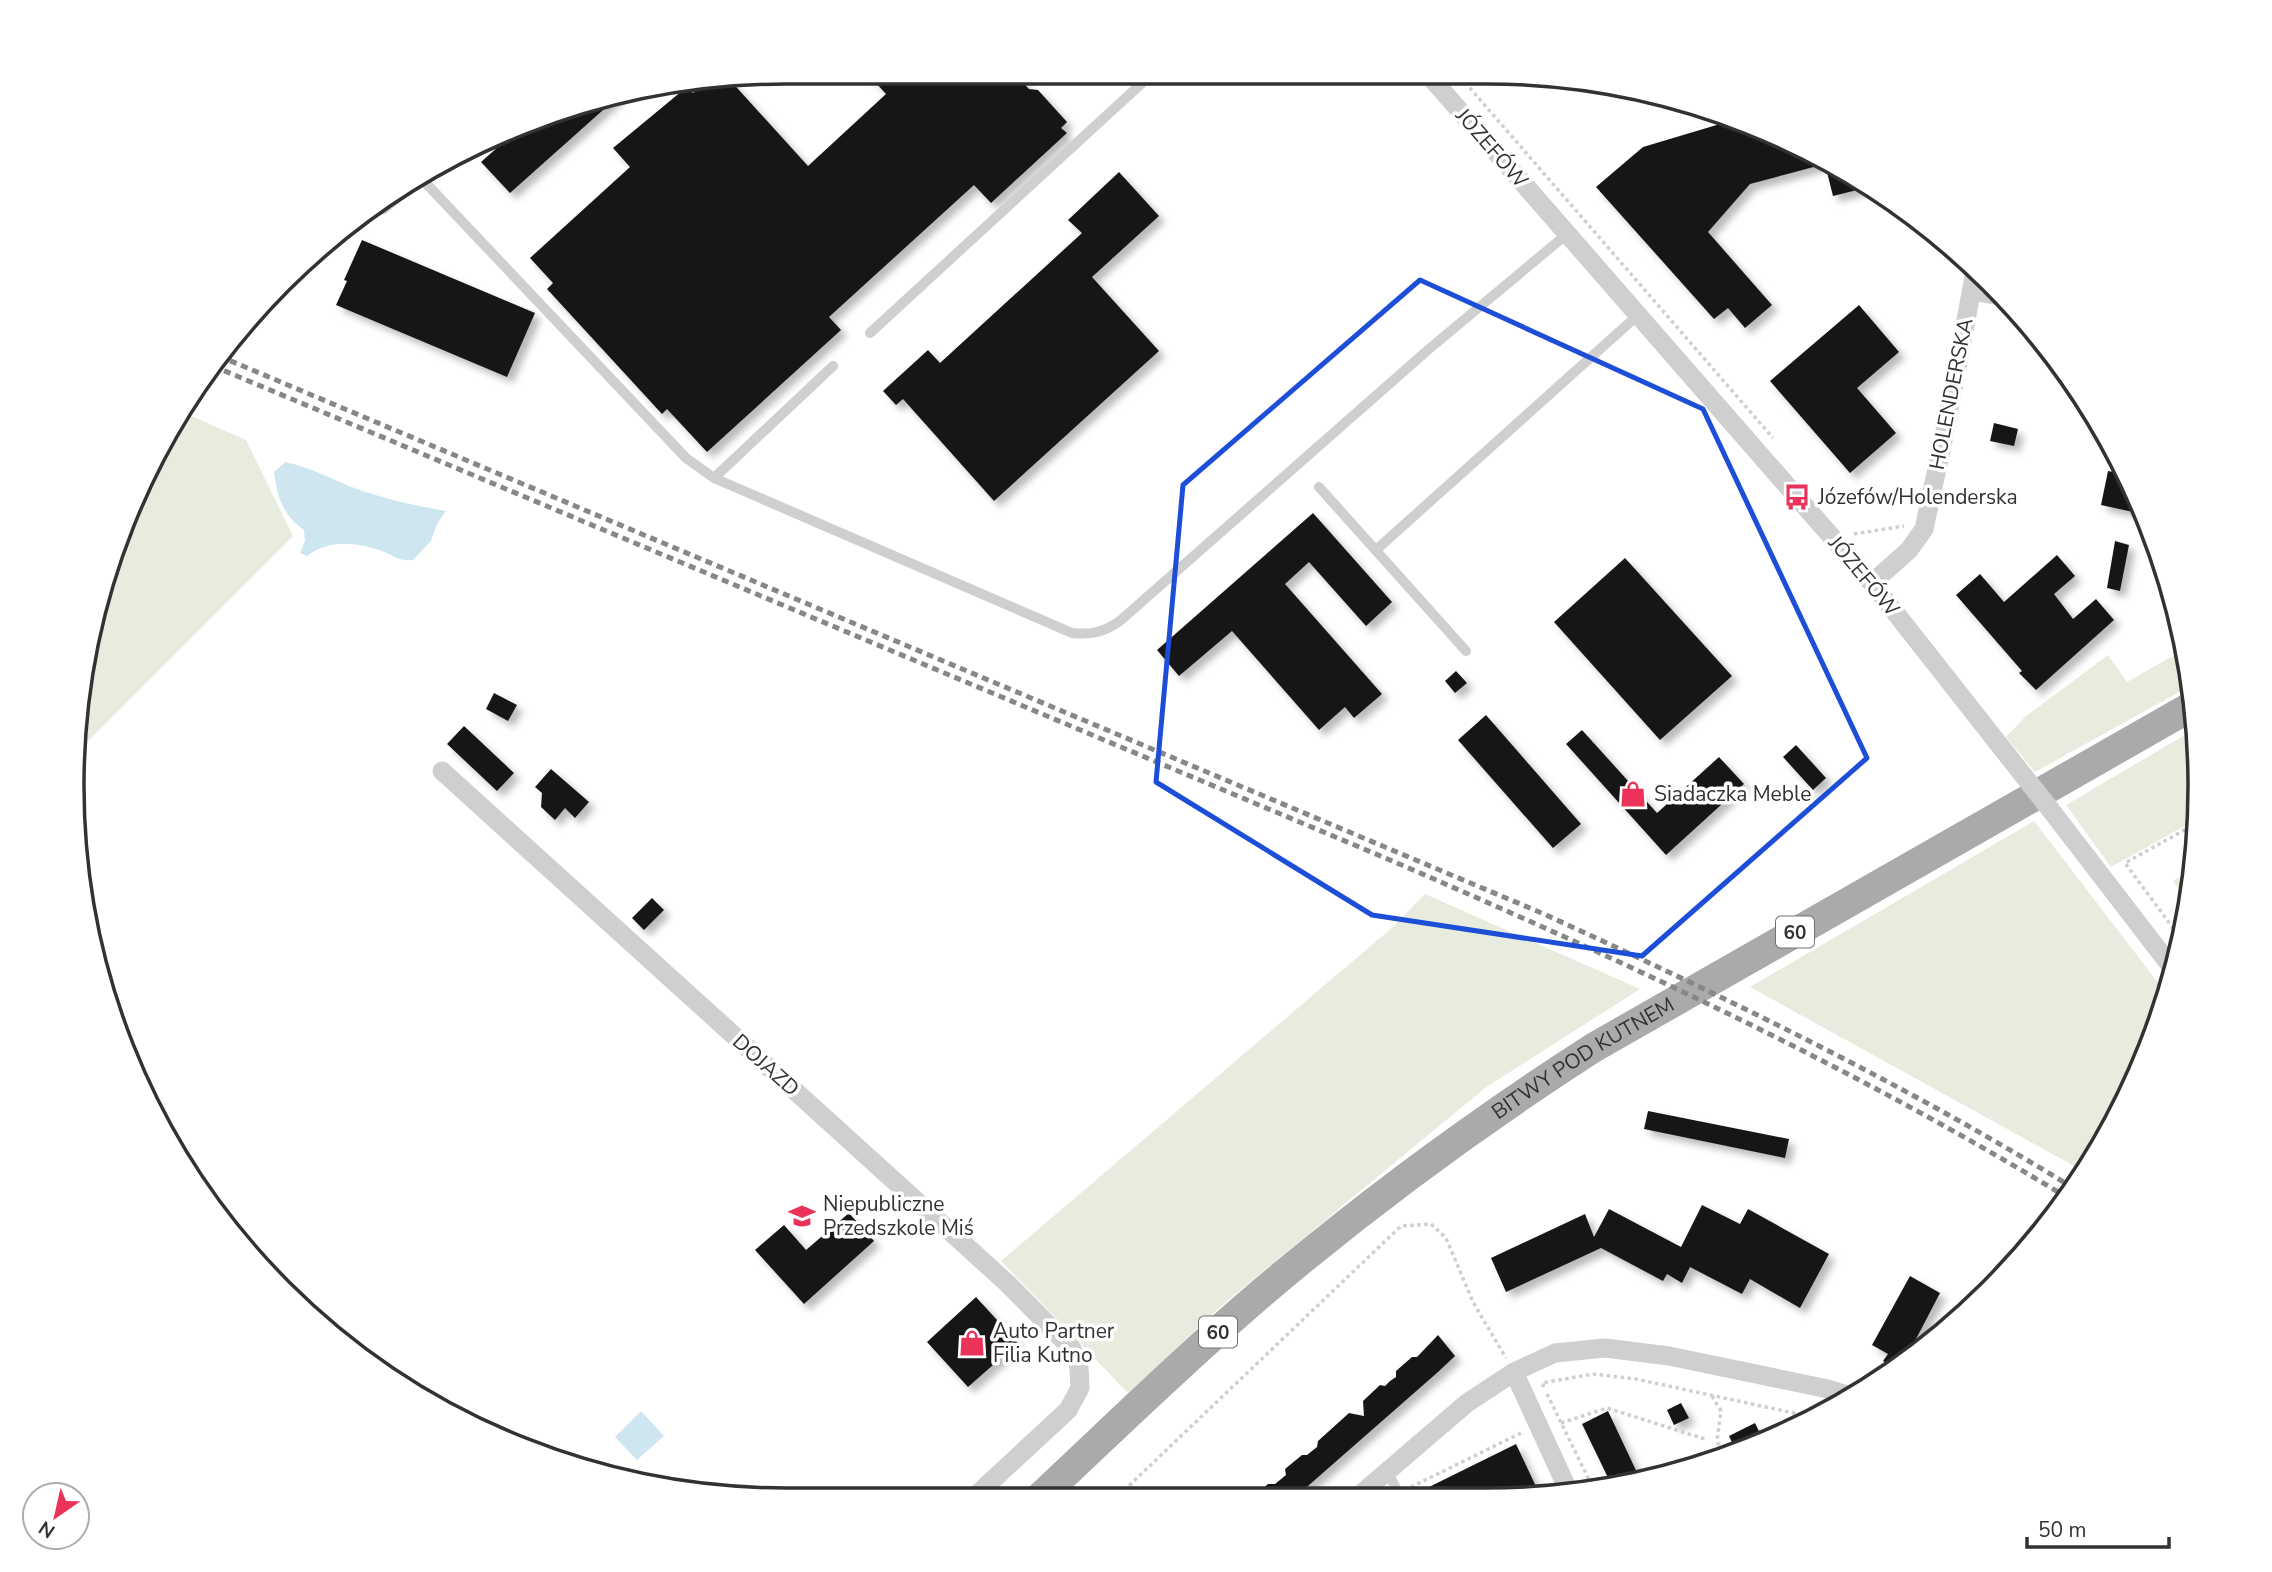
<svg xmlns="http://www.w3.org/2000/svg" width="2272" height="1572" font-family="'Nunito Sans',sans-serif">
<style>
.green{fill:#e7ecde}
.water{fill:#cde6ef}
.building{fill:#191919;filter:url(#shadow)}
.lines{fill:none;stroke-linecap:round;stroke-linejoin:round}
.path{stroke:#cfcfcf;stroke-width:3.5;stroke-dasharray:3.5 3.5;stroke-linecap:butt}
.lane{stroke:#cfcfcf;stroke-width:10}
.street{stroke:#cfcfcf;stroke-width:19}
.primary{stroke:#aaa;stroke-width:30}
.rail{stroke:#878787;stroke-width:5;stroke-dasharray:7 5;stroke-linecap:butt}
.street-bridge{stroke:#cfcfcf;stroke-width:19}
.marked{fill:none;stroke:#1d4ed8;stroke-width:5;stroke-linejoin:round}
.labels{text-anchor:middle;stroke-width:7;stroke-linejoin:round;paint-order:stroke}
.shield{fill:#fff;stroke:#707070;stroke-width:2}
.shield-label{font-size:19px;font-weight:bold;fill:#323232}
.street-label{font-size:21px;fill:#323232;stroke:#fff}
.poi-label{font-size:21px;fill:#323232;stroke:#fff;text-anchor:start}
.rim{fill:none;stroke:#323232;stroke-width:3.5}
</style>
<defs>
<filter id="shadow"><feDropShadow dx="6" dy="6" stdDeviation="3.5" flood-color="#0004"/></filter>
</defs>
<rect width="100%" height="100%" fill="#fff"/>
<path class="green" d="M180,411L246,440L293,536L74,755L78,693L126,512L168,429Z
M2187,648L2190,686L2035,772L2006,737L2025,717L2108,655L2127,682Z
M2195,729L2200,786L2197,819L2111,867L2066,805Z
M2034,821L2166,993L2146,1060L2085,1172L1750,987Z
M2192,870L2189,903L2173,881Z
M1425,894L1640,989L1485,1088L1226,1302L1128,1393L1001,1261L1394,926Z"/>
<path class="water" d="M285,462C310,467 333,480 357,489C386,499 416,506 446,511L437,524L431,541L413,560C396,561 396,556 382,551C357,542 329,539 307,556L300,553L305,541L304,530C283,516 277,496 274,472Z
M641,1411L664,1436L637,1460L615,1437Z"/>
<path class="building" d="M866,72H1013L1029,89L1038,90L1067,122L1061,128L1067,133L991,203L974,185L829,317L841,330L707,452L667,409L662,414L547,289L553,283L530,258L630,167L613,148L688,86L693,93L705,82L729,79L808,166L886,94Z
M621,94L510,193L481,162L526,122L601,96Z
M1730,121L1802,146L1869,187L1833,196L1825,164L1750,184L1708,232L1772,305L1745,328L1728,308L1714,319L1596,187L1643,147Z
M1119,172L1159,216L1092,277L1159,351L994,501L903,399L896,405L883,391L928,350L940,363L1082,233L1068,220Z
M362,240L535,313L507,377L336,305L347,281L344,280Z
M1859,305L1899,352L1857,388L1896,433L1850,473L1770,381Z
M1994,423L2018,429L2014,446L1990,441Z
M2108,471L2125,474L2137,496L2133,512L2101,505Z
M1313,513L1392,602L1366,626L1309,562L1285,584L1382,694L1354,718L1345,707L1319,730L1232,631L1179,676L1157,650Z
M2115,541L2129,545L2120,591L2107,588Z
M2057,555L2075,576L2054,594L2073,619L2096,599L2114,620L2036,690L2019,673L2022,671L1956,595L1980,574L2004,602Z
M1625,558L1732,676L1660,740L1554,622Z
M1456,671L1467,683L1455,693L1445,681Z
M494,693L517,705L508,721L486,709Z
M1486,715L1581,824L1553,848L1458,740Z
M464,726L514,773L497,791L447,744Z
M1582,730L1657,813L1719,757L1744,784L1666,855L1566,744Z
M1796,745L1826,778L1813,790L1783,757Z
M551,769L589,802L575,818L565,808L555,820L541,807L542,793L535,787Z
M652,898L664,910L644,930L632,918Z
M1648,1111L1789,1139L1785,1158L1644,1129Z
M1702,1205L1740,1224L1748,1209L1829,1254L1800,1308L1750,1279L1742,1294L1690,1267L1682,1283L1667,1274L1663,1281L1601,1248L1506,1292L1491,1258L1585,1214L1594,1237L1609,1209L1681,1247Z
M849,1213L874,1241L804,1304L755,1250L784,1225L806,1250Z
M1910,1276L1940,1293L1903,1364L1896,1369L1883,1361L1888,1354L1872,1345Z
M976,1297L1018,1343L968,1387L927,1342Z
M1438,1335L1455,1356L1438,1372L1292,1500H1250L1268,1484H1275L1286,1475L1285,1469L1302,1455H1307L1317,1447L1318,1441L1349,1413L1364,1416L1363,1401L1380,1385L1385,1386L1390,1381L1396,1377V1371L1412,1357H1417Z
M1681,1403L1689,1418L1674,1425L1667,1410Z
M1608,1411L1641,1481L1613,1488L1582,1424Z
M1755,1423L1763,1440L1735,1449L1729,1436Z
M1516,1444L1540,1495L1486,1500H1428L1423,1490Z"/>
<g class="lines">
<path class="path" d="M1456,72L1773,438
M1854,534L1904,526
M2182,940L2125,863L2197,823
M1544,1387L1542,1383L1593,1374L1636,1379L1817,1418
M1547,1394L1594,1490
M1712,1396L1721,1411L1717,1440L1721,1454
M1561,1423L1607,1408L1708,1440
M1411,1487L1523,1432
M1114,1500L1401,1226L1431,1224L1446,1238L1473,1302L1506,1358"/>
<path class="lane" d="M365,213L384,209L421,178L686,458L714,478L1072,633C1092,635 1105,632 1121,620L1429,349L1567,234
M1970,295L2008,302
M870,333L1154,72
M714,478L833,366
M1319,487L1466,651
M1376,550L1638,315
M1387,1471L1402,1500"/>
<path class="street" d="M1426,72L1872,583L2023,775
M1872,583L1909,550L1924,529L1943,441L1976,267
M442,771L1008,1284L1072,1349L1079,1367L1080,1388L1068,1410L971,1500
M2050,809L2173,969
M1514,1372L1569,1492
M1354,1500L1467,1403L1514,1372L1555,1353L1605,1348L1669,1356L1828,1389L1853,1397"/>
<path class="primary" id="s1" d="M1037,1500C1112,1430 1185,1358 1264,1291C1368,1203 1478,1122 1593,1048L2192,706"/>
<path class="rail" d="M219,356L1544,914C1725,997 1905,1084 2075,1189
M213,366L1383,857C1618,958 1850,1065 2068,1198"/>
<path class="street-bridge" d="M2023,775L2050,809"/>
</g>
<path class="marked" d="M1420,280L1703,409L1867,758L1642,956L1372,915L1156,782L1183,485Z"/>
<defs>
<g id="bus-bare" transform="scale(2.1)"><path d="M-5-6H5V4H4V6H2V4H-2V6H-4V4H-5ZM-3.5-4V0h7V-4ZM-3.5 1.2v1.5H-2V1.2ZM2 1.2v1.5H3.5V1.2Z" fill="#eb335a" stroke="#fff" stroke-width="2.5" paint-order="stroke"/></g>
<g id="shop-bare" transform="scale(2.1)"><path d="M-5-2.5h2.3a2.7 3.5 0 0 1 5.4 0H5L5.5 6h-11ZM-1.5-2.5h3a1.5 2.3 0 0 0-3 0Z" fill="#eb335a" stroke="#fff" stroke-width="2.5" paint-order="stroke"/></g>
<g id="school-bare" transform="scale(2.1)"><path d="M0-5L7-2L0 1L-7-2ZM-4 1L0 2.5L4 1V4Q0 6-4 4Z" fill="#eb335a" stroke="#fff" stroke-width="2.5" paint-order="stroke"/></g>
</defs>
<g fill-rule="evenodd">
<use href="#bus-bare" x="1797" y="497"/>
<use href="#shop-bare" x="1633" y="794"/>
<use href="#school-bare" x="802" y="1216"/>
<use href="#shop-bare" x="972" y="1343"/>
</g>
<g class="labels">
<g class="shield">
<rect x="1776" y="916.5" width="38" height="31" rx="5"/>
<rect x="1199" y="1316.5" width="38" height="31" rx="5"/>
</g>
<g class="shield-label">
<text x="1795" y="939">60</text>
<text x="1218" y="1339">60</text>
</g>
<g class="street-label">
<text transform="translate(1492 148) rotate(49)" y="7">JÓZEFÓW</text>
<text transform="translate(1951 394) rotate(-79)" y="7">HOLENDERSKA</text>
<text transform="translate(1864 576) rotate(50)" y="7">JÓZEFÓW</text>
<text dy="7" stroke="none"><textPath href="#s1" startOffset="704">BITWY POD KUTNEM</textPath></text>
<text transform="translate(766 1065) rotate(42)" y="7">DOJAZD</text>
</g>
<g class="poi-label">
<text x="1818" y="504">Józefów/Holenderska</text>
<text x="1654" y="801">Siadaczka Meble</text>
<text x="823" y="1211">Niepubliczne<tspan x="823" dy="24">Przedszkole Miś</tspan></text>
<text x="993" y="1338">Auto Partner<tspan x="993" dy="24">Filia Kutno</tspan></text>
</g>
</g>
<path d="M0 0H2272V1572H0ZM786 84H1486A702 702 0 0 1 2188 786V786A702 702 0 0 1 1486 1488H786A702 702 0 0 1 84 786V786A702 702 0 0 1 786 84Z" fill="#fff" fill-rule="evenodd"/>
<path class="rim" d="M786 84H1486A702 702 0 0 1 2188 786V786A702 702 0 0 1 1486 1488H786A702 702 0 0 1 84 786V786A702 702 0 0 1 786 84Z"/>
<g transform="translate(56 1516) rotate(214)"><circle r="33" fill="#ffffff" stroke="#adadad" stroke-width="2"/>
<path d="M0-5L12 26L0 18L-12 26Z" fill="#eb335a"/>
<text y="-10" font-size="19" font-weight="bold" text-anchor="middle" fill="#323232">N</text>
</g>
<path d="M2027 1537v10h142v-10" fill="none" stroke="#323232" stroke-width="3.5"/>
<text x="2038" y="1537" font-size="21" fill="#323232" stroke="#ffffff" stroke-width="5" paint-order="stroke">50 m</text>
</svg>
